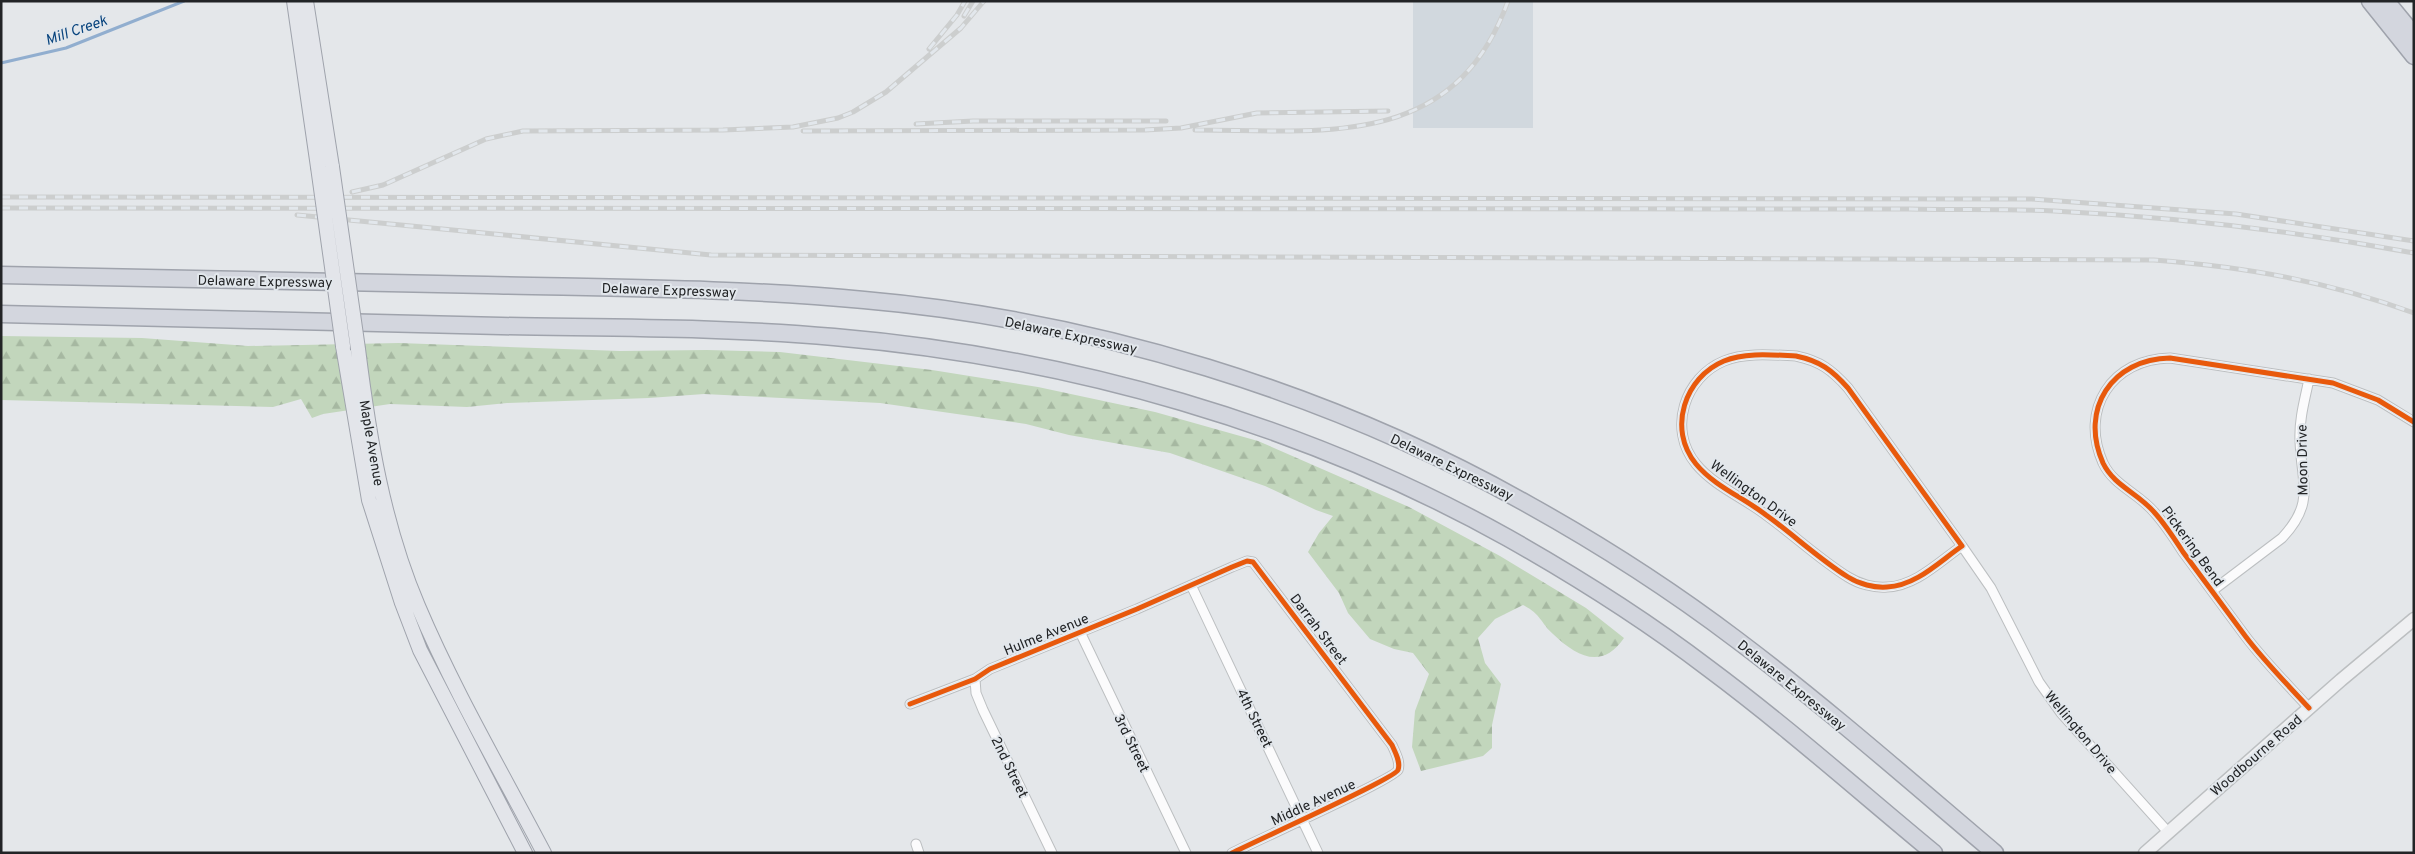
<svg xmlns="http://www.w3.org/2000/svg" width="2415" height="854" font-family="Overpass,sans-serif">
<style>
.built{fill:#d1d8de}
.forest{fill:url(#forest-firs)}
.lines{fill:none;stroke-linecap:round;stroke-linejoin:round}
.stream{stroke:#91aecf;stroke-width:3}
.minor-casing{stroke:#bcbfc1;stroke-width:11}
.secondary-casing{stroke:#bcbfc1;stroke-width:15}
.primary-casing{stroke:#9fa3ac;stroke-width:16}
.motorway-casing{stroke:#9fa3ac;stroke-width:19}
.minor{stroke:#fbfbfc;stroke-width:9}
.secondary{stroke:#eff0f2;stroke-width:12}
.primary{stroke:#e3e5ea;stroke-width:14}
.motorway{stroke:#d3d6de;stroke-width:16}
.rail-casing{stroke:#cccece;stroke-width:5}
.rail{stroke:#e2e7ec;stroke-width:3;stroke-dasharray:9;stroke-linecap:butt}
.primary-bridge-casing{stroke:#9fa3ac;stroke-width:16;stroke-linecap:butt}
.primary-bridge{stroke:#e3e5ea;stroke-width:14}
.cycleway-casing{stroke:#e2e7ec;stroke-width:8}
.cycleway{stroke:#e8590c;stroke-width:5}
.labels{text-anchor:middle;stroke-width:4;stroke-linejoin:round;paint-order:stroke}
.street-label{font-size:14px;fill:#222426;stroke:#e2e7ec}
.water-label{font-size:15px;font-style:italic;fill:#07437d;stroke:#e2e7ec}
</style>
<defs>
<pattern id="forest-firs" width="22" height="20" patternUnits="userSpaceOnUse" patternTransform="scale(1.25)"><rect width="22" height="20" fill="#c2d6bc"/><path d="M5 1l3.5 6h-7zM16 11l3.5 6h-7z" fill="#a6b8a1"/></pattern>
</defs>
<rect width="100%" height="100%" fill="#e4e7ea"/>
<path class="built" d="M1413,1H1533V128H1413Z"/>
<path class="forest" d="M1,336L142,338L248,346L399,343L620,351L707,350L780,352L932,370L1038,387L1155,412L1258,441L1409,507L1500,556L1586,608L1624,638C1602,670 1577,657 1553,634C1540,622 1541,614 1523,605L1495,619L1478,638L1485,663L1501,684L1492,725V748L1483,756L1421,771L1412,747L1415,711L1429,674L1413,653L1394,649L1370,639L1348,613L1339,593L1308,552L1319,533L1333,516L1316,510L1265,486L1170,453L1069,435L1026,424L880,403L704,394L649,398L507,403L467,407L390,404L323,414L312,418L301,399L273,407L1,400Z"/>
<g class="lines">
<path class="stream" d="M1,63L66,48L184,1"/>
<g class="minor-casing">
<path id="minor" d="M1796,356C1820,361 1832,370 1848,388L1962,546C1940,561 1916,586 1887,587C1874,588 1859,584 1848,577C1819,559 1794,535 1766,515C1744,498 1714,486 1696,464C1667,429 1685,377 1724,361C1745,352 1774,355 1796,356Z
M1962,546L1991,588L2039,682L2061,713L2168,832
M1191,585L1318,853
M2212,591L2282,538C2316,502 2301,483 2300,440C2299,419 2305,399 2309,379
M1080,632L1186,853
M975,679L976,693L983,710L1052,853
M910,704L975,679L990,669L1137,609L1232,567L1247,561L1253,562L1392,745C1395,752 1401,762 1398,770C1394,779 1251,843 1232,853
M2309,708C2288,685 2265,662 2246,637C2225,609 2204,580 2183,552C2174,538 2165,524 2154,512C2138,493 2114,486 2103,463C2079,409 2112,359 2170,358L2333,383L2378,400L2414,422
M916,844L919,853"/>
</g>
<g class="secondary-casing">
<path id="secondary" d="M2145,853L2341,680L2414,619"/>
</g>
<g class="primary-casing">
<path id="primary" d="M294,1L318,167
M306,1L332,167
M343,346L369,500L402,603L420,650L525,853
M358,349C369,437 383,524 418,606C454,691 501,771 544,853"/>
</g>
<g class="motorway-casing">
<path id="motorway" d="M2370,1L2414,56
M2386,1L2414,35
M1,275C163,278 325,282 487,285C612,288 738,288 864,300C1093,320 1329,392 1529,505C1601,545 1671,590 1737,640C1826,707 1910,781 1995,853
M1,314C168,318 334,322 501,326C612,328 724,327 834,337C1068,357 1302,423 1508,538C1577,577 1645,620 1708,668C1786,726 1859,791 1934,853"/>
</g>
<use href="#minor" class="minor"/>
<use href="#secondary" class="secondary"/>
<use href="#primary" class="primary"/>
<use href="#motorway" class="motorway"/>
<g class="rail-casing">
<path id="rail" d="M964,16L973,1
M929,49L957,15L965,1
M916,124L973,121H1166
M1195,130C1324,130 1454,151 1508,1
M803,131L1145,130L1181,128L1257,113L1388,111
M352,192L383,185L486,139L523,131L723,130L793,127L838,118L853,112L886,92L961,28L984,1
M1,197L2032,199L2236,214L2414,241
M1,208L1910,209C1958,210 2006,209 2054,211C2175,217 2295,231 2414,253
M297,215L711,255L2154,260C2246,267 2327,281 2414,313"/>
</g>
<use href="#rail" class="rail"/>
<g class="primary-bridge-casing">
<path id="primary-bridge" d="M318,167L343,346
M332,167L358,349"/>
</g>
<use href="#primary-bridge" class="primary-bridge"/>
<g class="cycleway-casing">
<path id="cycleway" d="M1796,356C1820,361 1832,370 1848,388L1962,546C1940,561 1916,586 1887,587C1874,588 1859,584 1848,577C1819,559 1794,535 1766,515C1744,498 1714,486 1696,464C1667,429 1685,377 1724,361C1745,352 1774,355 1796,356Z
M910,704L975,679L990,669L1137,609L1232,567L1247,561L1253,562L1392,745C1395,752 1401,762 1398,770C1394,779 1251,843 1232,853
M2309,708C2288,685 2265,662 2246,637C2225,609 2204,580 2183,552C2174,538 2165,524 2154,512C2138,493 2114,486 2103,463C2079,409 2112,359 2170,358L2333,383L2378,400L2414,422"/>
</g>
<use href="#cycleway" class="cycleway"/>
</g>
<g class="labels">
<g class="street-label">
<text transform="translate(265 281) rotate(1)" y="5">Delaware Expressway</text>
<text transform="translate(669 290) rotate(2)" y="5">Delaware Expressway</text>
<text transform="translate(1071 335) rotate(12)" y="5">Delaware Expressway</text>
<text transform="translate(372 443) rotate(80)" y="5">Maple Avenue</text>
<text transform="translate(2302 460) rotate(-91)" y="5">Moon Drive</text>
<text transform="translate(1452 467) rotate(26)" y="5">Delaware Expressway</text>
<text transform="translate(1754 493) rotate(36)" y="5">Wellington Drive</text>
<text transform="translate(2193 546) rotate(54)" y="5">Pickering Bend</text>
<text transform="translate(1319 629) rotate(53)" y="5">Darrah Street</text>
<text transform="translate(1046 634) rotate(-22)" y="5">Hulme Avenue</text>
<text transform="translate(1792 685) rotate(39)" y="5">Delaware Expressway</text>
<text transform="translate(1255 718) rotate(64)" y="5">4th Street</text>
<text transform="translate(2081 732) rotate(50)" y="5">Wellington Drive</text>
<text transform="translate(1132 743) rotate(64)" y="5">3rd Street</text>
<text transform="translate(2256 755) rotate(-41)" y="5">Woodbourne Road</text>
<text transform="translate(1010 767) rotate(64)" y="5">2nd Street</text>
<text transform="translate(1313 802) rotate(-25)" y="5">Middle Avenue</text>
</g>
<g class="water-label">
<text transform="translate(76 30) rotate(-19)" y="5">Mill Creek</text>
</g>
</g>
<rect width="2415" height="854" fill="none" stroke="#222426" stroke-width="5"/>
</svg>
